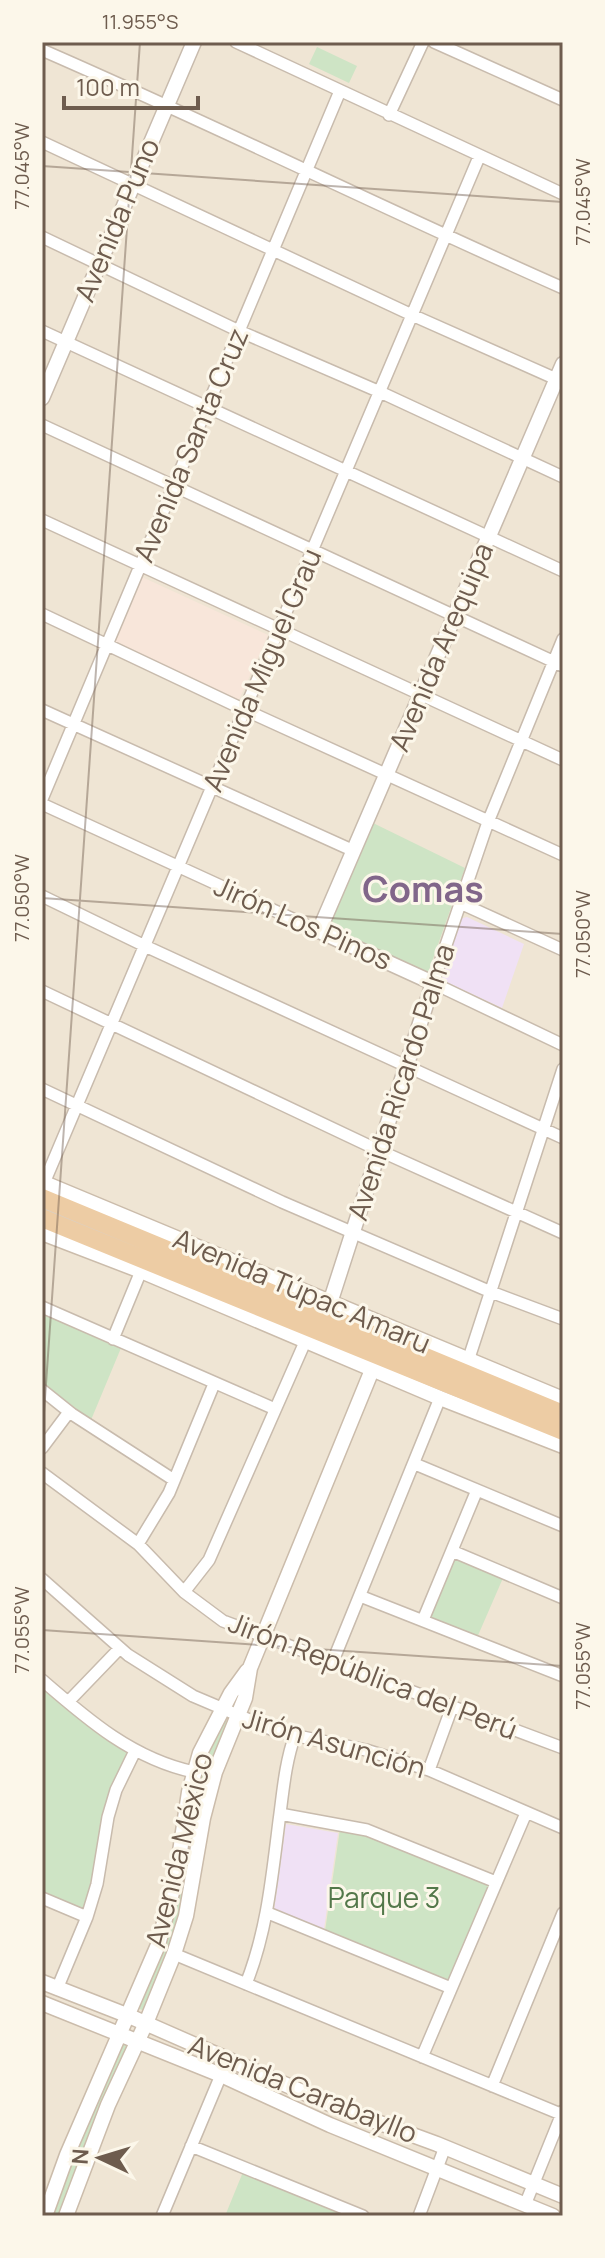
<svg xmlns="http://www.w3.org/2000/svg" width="605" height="2258" font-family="Manrope,sans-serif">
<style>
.residential{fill:#efe5d4}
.commercial{fill:#f8e6da}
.education{fill:#f0e1f5}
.green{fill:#cee4c5}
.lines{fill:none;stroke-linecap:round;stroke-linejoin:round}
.minor-casing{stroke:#c8bbad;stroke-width:14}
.tertiary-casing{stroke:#c8bbad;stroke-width:17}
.secondary-casing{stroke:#cbbcab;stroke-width:17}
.trunk-casing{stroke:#d6d1cd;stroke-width:21}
.minor{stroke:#fff;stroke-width:11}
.tertiary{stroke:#fff;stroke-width:14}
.secondary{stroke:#fff;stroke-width:14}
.trunk{stroke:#edcca4;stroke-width:18}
.ticks{fill:none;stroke:#6e5c4e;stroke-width:2;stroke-opacity:0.45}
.labels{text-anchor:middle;stroke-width:6;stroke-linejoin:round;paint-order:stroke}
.street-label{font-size:28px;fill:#6e5c4e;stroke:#fcf7ea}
.park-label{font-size:28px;fill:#53784a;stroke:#fcf7ea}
.district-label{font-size:36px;font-weight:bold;fill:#81668a;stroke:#fcf7ea}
.neatline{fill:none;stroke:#6e5c4e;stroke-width:3}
.ticks-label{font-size:20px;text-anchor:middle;fill:#6e5c4e}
</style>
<rect width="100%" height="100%" fill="#f9f3e5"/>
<path class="residential" d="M42,42H563V1404L42,1187Z
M42,1223L563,1440V2216H42Z"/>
<path class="commercial" d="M142,577L268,635L239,700L113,642Z"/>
<path class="education" d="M467,917L524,944L502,1008L440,979L459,919Z
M286,1824L338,1833L324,1929L274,1911Z"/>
<path class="green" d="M317,47L357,66L349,83L309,64Z
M371,822L465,868L428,973L328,926Z
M42,1312L121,1348L91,1420L42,1382Z
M453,1557L503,1578L476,1640L428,1619Z
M42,1688L79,1719L128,1753L104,1810L91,1882L83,1910L42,1893Z
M225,1718L229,1725L171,1948L144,2011L138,2008L175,1901L202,1768Z
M340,1829L365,1834L489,1885L448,1982L325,1931Z
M119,2043H130L60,2216H51Z
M243,2172L338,2211L336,2216H225Z"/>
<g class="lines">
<g class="minor-casing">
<path id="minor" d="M236,42L563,194
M434,42L563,100
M42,50C217,126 388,211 563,288
M389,115L423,42
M42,142L412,315L563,382
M42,237L239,331L380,392L563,477
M42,331L563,571
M42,425L563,666
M42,520L563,760
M42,614L245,710L563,855
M563,639L488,822L433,983L563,1045
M42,710L354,851
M42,799L340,91
M42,804L319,931
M42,896L145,946L563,1138
M460,903L563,950
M42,991L378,1150L563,1233
M42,1089L282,1202L491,1292L563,1319
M44,1183L479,157
M42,1307L275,1409
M113,1339L141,1271
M468,1361L563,1069
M42,1390L72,1414L174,1480
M42,1448L69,1412
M415,1464L563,1526
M42,1473L138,1544L184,1592L223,1621L563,1748
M138,1544L169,1493L214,1384
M452,1551L563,1598
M42,1579L128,1655L193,1696L278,1732L366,1750L429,1770L563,1828
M184,1592L209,1560L305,1342
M360,1596L563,1676
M423,1620L477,1490
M333,1661L440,1398
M42,1680C88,1720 133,1759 194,1772
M68,1702L120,1648
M429,1770L452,1707
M280,1814L367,1830L496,1882
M42,1898L87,1917
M268,1913L451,1988
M174,1954L563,2115
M246,1984C267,1931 272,1877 279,1821C283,1792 285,1763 295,1735
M57,1989L87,1917L97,1884L108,1817L116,1790L135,1751
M422,2057L526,1813
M492,2086L563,1913
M191,2146L363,2216
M525,2205L563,2111
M162,2216L221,2075
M419,2216L445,2147"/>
</g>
<g class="tertiary-casing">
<path id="tertiary" d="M42,398L194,42
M330,1303L433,983L319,931L563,364"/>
</g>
<g class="secondary-casing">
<path id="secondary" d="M42,1182L563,1399
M42,1233L141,1271L440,1398L563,1446
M42,1982L129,2016L339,2108L437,2144L563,2196
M42,2003L221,2075L330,2125L553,2216
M45,2216L67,2155L158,1945L176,1878L189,1792L200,1753L231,1693L247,1671
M66,2216L108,2105L146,2023L174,1954L186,1916L203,1818L215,1772L245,1698L250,1668L372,1370"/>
</g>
<g class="trunk-casing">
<path id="trunk" d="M42,1198L563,1414
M42,1218L563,1431"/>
</g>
<use href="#minor" class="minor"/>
<use href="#tertiary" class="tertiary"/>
<use href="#secondary" class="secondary"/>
<use href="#trunk" class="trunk"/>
</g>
<path class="ticks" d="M42,166L563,202M42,898L563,934M42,1441L140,42M42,1630L563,1666"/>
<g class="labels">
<g class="street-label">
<text transform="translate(117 220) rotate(-67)" y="10">Avenida Puno</text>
<text transform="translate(191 445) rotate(-67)" y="10">Avenida Santa Cruz</text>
<text transform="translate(441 647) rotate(-67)" y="10">Avenida Arequipa</text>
<text transform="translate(262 670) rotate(-67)" y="10">Avenida Miguel Grau</text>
<text transform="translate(303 923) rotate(24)" y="10">Jirón Los Pinos</text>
<text transform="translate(401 1082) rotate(-72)" y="10">Avenida Ricardo Palma</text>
<text transform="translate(302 1291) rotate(23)" y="10">Avenida Túpac Amaru</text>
<text transform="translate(373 1676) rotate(21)" y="10">Jirón República del Perú</text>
<text transform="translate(334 1743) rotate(16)" y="10">Jirón Asunción</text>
<text transform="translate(179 1850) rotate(-76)" y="10">Avenida México</text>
<text transform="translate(303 2089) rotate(22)" y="10">Avenida Carabayllo</text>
</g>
<g class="park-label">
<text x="384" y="1908">Parque 3</text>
</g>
<g class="district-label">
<text x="423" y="902">Comas</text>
</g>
</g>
<rect width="605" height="2258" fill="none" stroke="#fcf7ea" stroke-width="88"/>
<g transform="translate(100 2158) rotate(274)" stroke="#fcf7ea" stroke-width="6" paint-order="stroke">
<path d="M0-6L14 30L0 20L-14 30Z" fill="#6e5c4e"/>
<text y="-12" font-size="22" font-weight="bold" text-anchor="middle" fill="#6e5c4e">N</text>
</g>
<path d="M64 96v12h134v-12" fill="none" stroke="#6e5c4e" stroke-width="4"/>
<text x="76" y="96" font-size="24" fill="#6e5c4e" stroke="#fcf7ea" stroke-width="6" paint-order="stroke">100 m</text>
<rect x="44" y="44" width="517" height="2170" class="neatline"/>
<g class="ticks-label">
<text x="140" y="29">11.955°S</text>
<text transform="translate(22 166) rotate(-90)" y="7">77.045°W</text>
<text transform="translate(583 202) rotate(-90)" y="7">77.045°W</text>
<text transform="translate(22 898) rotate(-90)" y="7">77.050°W</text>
<text transform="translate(583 934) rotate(-90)" y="7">77.050°W</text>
<text transform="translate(22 1630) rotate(-90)" y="7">77.055°W</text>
<text transform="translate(583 1666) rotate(-90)" y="7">77.055°W</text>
</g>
</svg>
